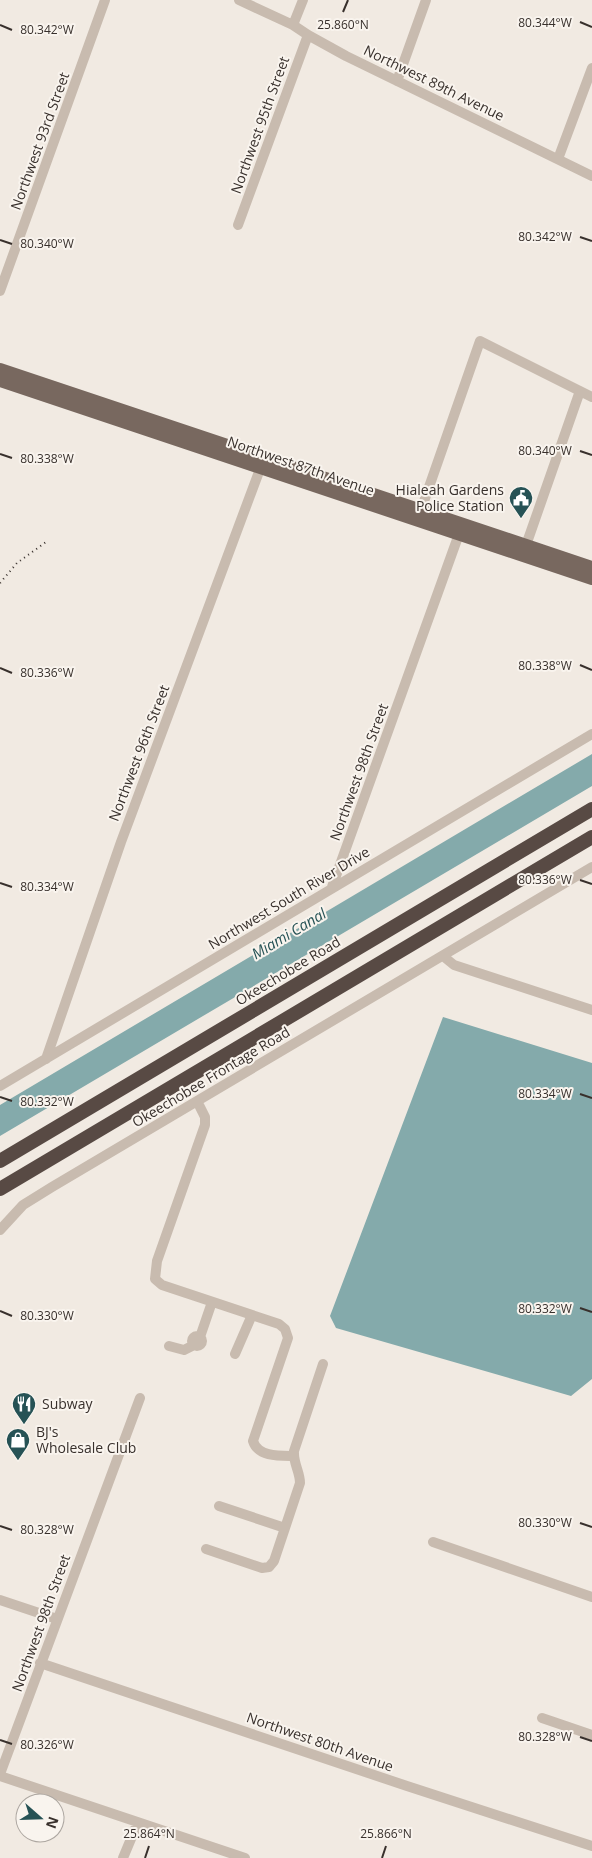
<svg xmlns="http://www.w3.org/2000/svg" width="592" height="1858" font-family="'Open Sans',sans-serif">
<style>
.water{fill:#84aaab}
.lines{fill:none;stroke-linecap:round;stroke-linejoin:round}
.minor{stroke:#c8bbaf;stroke-width:10}
.major{stroke:#78685f;stroke-width:12}
.highway{stroke:#584a44;stroke-width:14}
.rail{stroke:#38302c;stroke-width:2;stroke-dasharray:1 4;stroke-linecap:butt}
.ticks{fill:none;stroke:#38302c;stroke-width:2}
.labels{text-anchor:middle;stroke-width:4;stroke-linejoin:round;paint-order:stroke}
.street-label{font-size:14px;fill:#38302c;stroke:#f9f4ee}
.poi-label{font-size:14px;fill:#38302c;stroke:#f9f4ee;text-anchor:start}
.water-label{font-size:15px;font-style:italic;fill:#265255;stroke:#f9f4ee}
.ticks-label{font-size:12px;text-anchor:middle;fill:#38302c;stroke:#f9f4ee;stroke-width:4;stroke-linejoin:round;paint-order:stroke}
</style>
<rect width="100%" height="100%" fill="#f1eae2"/>
<path class="water" d="M592,754V786L0,1136V1105Z
M443,1017L592,1063V1379L571,1396L336,1328L330,1316Z"/>
<g class="lines">
<path class="minor" d="M239,0L293,25L308,35L346,56L592,176
M293,25L303,0
M397,81L426,0
M558,159L592,68
M238,225L308,35
M0,291L105,0
M421,510L480,341L592,397
M524,551L580,391
M332,887L459,534
M443,956L454,965L592,1010
M46,1059L121,842L263,461
M0,1086L592,734
M197,1101L205,1117V1125L157,1261L155,1279L162,1285L279,1324L285,1329L288,1338L253,1441C258,1457 279,1456 294,1456
M0,1230L23,1205L52,1187L592,867
M192 1341a5 5 0 1 1 10 0a5 5 0 1 1-10 0Z
M200,1337L212,1302
M169,1346L184,1350L194,1345
M235,1354L252,1315
M219,1506L285,1528
M433,1542L592,1597
M206,1549L262,1568L269,1567L274,1561L300,1483C300,1472 293,1463 294,1451L323,1364
M0,1600L57,1619
M40,1663L407,1786L592,1846
M542,1718L592,1735
M0,1774L140,1398
M0,1776L245,1858
M123,1858L138,1822"/>
<path class="major" d="M0,369L592,567
M0,381L592,579"/>
<path class="highway" d="M0,1161L592,809
M0,1189L592,837"/>
<path class="rail" d="M0,583L17,563L46,542"/>
</g>
<path class="ticks" d="M343,12L348,0M580,22L592,27M0,25L12,30M580,237L592,241M0,240L12,244M580,451L592,455M0,454L12,458M580,665L592,670M0,668L12,673M580,880L592,884M0,883L12,887M580,1094L592,1098M0,1097L12,1101M580,1308L592,1312M0,1311L12,1316M580,1523L592,1527M0,1526L12,1530M580,1737L592,1741M0,1740L12,1744M145,1858L149,1846M382,1858L386,1846"/>
<defs>
<g id="civic-pin" transform="scale(1.25)"><path d="M0 17L-7.5 6A9.5 9.5 0 1 1 7.5 6Z" fill="#265255" stroke="#f9f4ee"/><path d="M-.6-6.5H3V-4.5H.6V-3L4-1V1h2V6H-6V1h2V-1L-.6-3ZM-1.2 2.5V6h2.4V2.5Z" fill="#fff"/></g>
<g id="restaurant-pin" transform="scale(1.25)"><path d="M0 17L-7.5 6A9.5 9.5 0 1 1 7.5 6Z" fill="#265255" stroke="#f9f4ee"/><path d="M-5-6h1v4h1v-4h1v4h1v-4h1v5L-1.5 .5V6h-2V.5L-5-1ZM5-6V6H3V1.5H1.5Q1.5-4 5-6Z" fill="#fff"/></g>
<g id="shop-pin" transform="scale(1.25)"><path d="M0 17L-7.5 6A9.5 9.5 0 1 1 7.5 6Z" fill="#265255" stroke="#f9f4ee"/><path d="M-5-2.5h2.3a2.7 3.5 0 0 1 5.4 0H5L5.5 6h-11ZM-1.5-2.5h3a1.5 2.3 0 0 0-3 0Z" fill="#fff"/></g>
</defs>
<g fill-rule="evenodd">
<use href="#civic-pin" x="521" y="498"/>
<use href="#restaurant-pin" x="24" y="1404"/>
<use href="#shop-pin" x="18" y="1440"/>
</g>
<g class="labels">
<g class="street-label">
<text transform="translate(434 83) rotate(26)" y="5">Northwest 89th Avenue</text>
<text transform="translate(260 125) rotate(-70)" y="5">Northwest 95th Street</text>
<text transform="translate(40 141) rotate(-70)" y="5">Northwest 93rd Street</text>
<text transform="translate(301 466) rotate(19)" y="5">Northwest 87th Avenue</text>
<text transform="translate(139 753) rotate(-69)" y="5">Northwest 96th Street</text>
<text transform="translate(359 772) rotate(-70)" y="5">Northwest 98th Street</text>
<text transform="translate(289 898) rotate(-31)" y="5">Northwest South River Drive</text>
<text transform="translate(288 971) rotate(-31)" y="5">Okeechobee Road</text>
<text transform="translate(211 1077) rotate(-31)" y="5">Okeechobee Frontage Road</text>
<text transform="translate(41 1623) rotate(-70)" y="5">Northwest 98th Street</text>
<text transform="translate(320 1742) rotate(19)" y="5">Northwest 80th Avenue</text>
</g>
<g class="poi-label">
<text x="504" y="495" text-anchor="end">Hialeah Gardens<tspan x="504" dy="16">Police Station</tspan></text>
<text x="42" y="1409">Subway</text>
<text x="36" y="1437">BJ's<tspan x="36" dy="16">Wholesale Club</tspan></text>
</g>
<g class="water-label">
<text transform="translate(289 934) rotate(-31)" y="5">Miami Canal</text>
</g>
</g>
<g class="ticks-label">
<text x="545" y="27">80.344°W</text>
<text x="343" y="29">25.860°N</text>
<text x="47" y="34">80.342°W</text>
<text x="545" y="241">80.342°W</text>
<text x="47" y="248">80.340°W</text>
<text x="545" y="455">80.340°W</text>
<text x="47" y="463">80.338°W</text>
<text x="545" y="670">80.338°W</text>
<text x="47" y="677">80.336°W</text>
<text x="545" y="884">80.336°W</text>
<text x="47" y="891">80.334°W</text>
<text x="545" y="1098">80.334°W</text>
<text x="47" y="1106">80.332°W</text>
<text x="545" y="1313">80.332°W</text>
<text x="47" y="1320">80.330°W</text>
<text x="545" y="1527">80.330°W</text>
<text x="47" y="1534">80.328°W</text>
<text x="545" y="1741">80.328°W</text>
<text x="47" y="1749">80.326°W</text>
<text x="149" y="1838">25.864°N</text>
<text x="386" y="1838">25.866°N</text>
</g>
<g transform="translate(40 1818) rotate(110)"><circle r="24" fill="#f9f4ee" stroke="#aca6a0"/>
<path d="M0-4L9 19L0 12L-9 19Z" fill="#265255"/>
<text y="-8" font-size="14" font-weight="bold" text-anchor="middle" fill="#38302c">N</text>
</g>
</svg>
